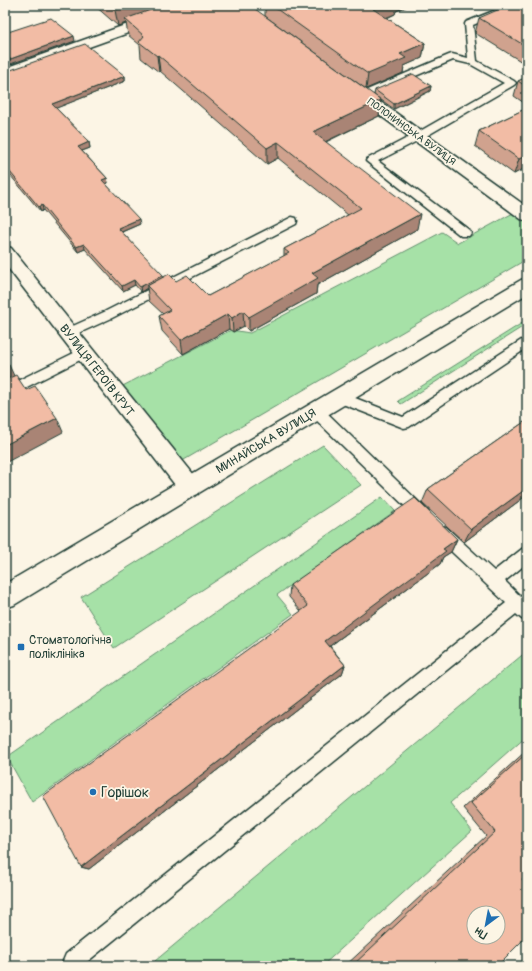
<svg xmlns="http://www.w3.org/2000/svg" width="532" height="971" font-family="Pangolin,sans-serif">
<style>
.green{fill:#a6e1a7;stroke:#628f6e}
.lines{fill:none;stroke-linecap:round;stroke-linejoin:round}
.lane-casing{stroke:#1f3d34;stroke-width:3}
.street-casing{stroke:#1f3d34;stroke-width:3}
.secondary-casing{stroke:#1f3d34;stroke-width:3}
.lane{fill:#fcf5e5;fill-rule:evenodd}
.street{fill:#fcf5e5;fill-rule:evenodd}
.secondary{fill:#fcf5e5;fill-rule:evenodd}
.wall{fill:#d0a28e;stroke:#1f3d34}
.shaded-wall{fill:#a98474;stroke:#1f3d34}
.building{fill:#f2bca5;stroke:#1f3d34;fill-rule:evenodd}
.poi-dot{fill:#1f6fb2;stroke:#fcf5e5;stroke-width:1.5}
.labels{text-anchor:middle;stroke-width:3.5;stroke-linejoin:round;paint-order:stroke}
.far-street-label{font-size:10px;fill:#1f3d34;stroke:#fcf5e5}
.street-label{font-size:12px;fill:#1f3d34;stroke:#fcf5e5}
.poi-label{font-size:12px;fill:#1f3d34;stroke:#fcf5e5;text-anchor:start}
.near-poi-label{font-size:14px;fill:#1f3d34;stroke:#fcf5e5;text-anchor:start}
</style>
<rect width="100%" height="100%" fill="#fcf5e5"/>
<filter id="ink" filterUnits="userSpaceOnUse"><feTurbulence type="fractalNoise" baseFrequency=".025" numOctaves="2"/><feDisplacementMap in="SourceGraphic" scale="8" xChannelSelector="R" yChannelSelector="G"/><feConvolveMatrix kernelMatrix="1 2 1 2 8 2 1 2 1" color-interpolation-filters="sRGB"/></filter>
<g filter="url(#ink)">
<path class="green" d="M515,212L527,221V259L172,467L113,391L231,330L250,333L442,232L458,243Z
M527,320V324L401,404L398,401Z
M323,445L361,485L114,648L81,597Z
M382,497L395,511L277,595L293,614L32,802L7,757Z
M527,651V735L450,803L472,831L322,966H149Z"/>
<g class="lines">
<g class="lane-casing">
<path id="lane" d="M508,5H519L473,25L477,61L514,81L516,83L514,85L423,138L378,161L469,230L471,233L469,236H461L366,161L367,159L415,134L504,83L470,64L453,60L366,97H360L358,95L360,93L449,55L452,54L468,58L465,24L466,22Z
M292,217L296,218L297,221L296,224L112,318L68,338L64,336L62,333L64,330L104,312Z
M527,337V348L409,427L404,428L335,401L334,397L335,393L340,392L403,417L523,339Z
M84,348L88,350L90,353L88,356L5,398V387Z
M316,406L321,407L428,511L430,515L428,519L423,521L418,519L311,415L309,411L311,407Z
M441,526L446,527L494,571L522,549L527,547V563L505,581L527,603V621L522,619L516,614L82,966H65L63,961L66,954L506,603L436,537L434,532L436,527Z"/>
</g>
<g class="street-casing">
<path id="street" d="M181,5H200L198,8L5,77V68Z
M231,5H247L274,26L272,29H262Z
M356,87L361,88L527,207V221L521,219L351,94L349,91L351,88Z
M5,246L11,248L198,480L201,487L198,494L190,496L182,494L5,264Z"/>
</g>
<g class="secondary-casing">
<path id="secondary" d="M527,278V294L14,605L5,608V584L521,280Z"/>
</g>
<use href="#lane" class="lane"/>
<use href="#street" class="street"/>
<use href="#secondary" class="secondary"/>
</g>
<path class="wall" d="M94,5H237L381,100L379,116L326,142L417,229L317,285L316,294L249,331L244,326L233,332L229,329L183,354L162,331L159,316L163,314L149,301L147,288L141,292L135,285L123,291L85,249L78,252L43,210L41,212L5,169V72L125,76V81L56,108L89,142L90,148L82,151L107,178L108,183L106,184L140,224L122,232L163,277L176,281L208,296L284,256V249L348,215L278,158L267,164L160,71L159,72L141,58L140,45L128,35L126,23L118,26Z
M265,5H410L396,11L395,14L387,18L425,43L422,58L404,66L403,73L366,89L265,16Z
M527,7V65L475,33L479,18Z
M527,77V105L514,96L518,81Z
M431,86L430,91L394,109L374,95L375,90Z
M527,108V167L514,174L475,146L479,131Z
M527,420V495L464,542L422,503L428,489Z
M457,539L451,552L443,557L440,564L330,646L345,665L342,674L89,869L81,867L301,611L289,597L290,585Z
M527,750V875L522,879L497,966H345L486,836L463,808Z"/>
<path class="shaded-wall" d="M130,5H177L125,19L126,23L118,26L115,10Z
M383,5H410L396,11L395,14L371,24L373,9Z
M74,36L75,41L5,66V61Z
M425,43L422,58L404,66L403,73L366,89L368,74L400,54Z
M158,55L160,71L159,72L157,56Z
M125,76V81L54,109L52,104Z
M431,86L430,91L394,109V104Z
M381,100L379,116L312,148L313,132Z
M89,142L90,148L79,152L78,147Z
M278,142V158L267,164V148Z
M527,155V167L514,174L519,159Z
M107,178L108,183L104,185L102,180Z
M42,205L43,210L41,212L39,207Z
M420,214L417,229L317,285L316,294L249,331V317L312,273Z
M139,219L140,224L119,233L118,228Z
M84,244L85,249L78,252L76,247Z
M163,275V280L147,286V288L141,292L140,287Z
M134,280L135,285L123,291L122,286Z
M243,311L244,326L233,332L232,318Z
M228,314L229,329L183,354L181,340Z
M9,365L16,380L5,385V367Z
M57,418L63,432L5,463V445Z
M527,488V495L464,542L471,529Z
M457,539L451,552L443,557L440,564L323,651L325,641L443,549Z
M345,665L342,674L89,869L81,867Z"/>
<path class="building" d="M109,5H130L115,10Z
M165,5H237L243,9L251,6L381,100L313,132L420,214L312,273L318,278L249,317L243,311L232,318L228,314L181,340L159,316L170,310L147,286L169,274L176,281L187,275L208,296L289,253L284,249L361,208L278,142L267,148L158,55L157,56L139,42L144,36L125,19Z
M271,5H383L373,9L425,43L400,54L406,58L368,74Z
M509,5H523L527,7V47L479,18Z
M51,18L74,36L5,61V33Z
M85,44L125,76L52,104L89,142L78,147L107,178L102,180L139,219L118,228L163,275L140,287L134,280L122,286L84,244L76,247L42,205L39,207L5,166V72Z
M413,74L431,86L394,104L375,90Z
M527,77V87L518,81Z
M527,108V155L519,159L479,131Z
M5,359L9,365L5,367Z
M16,375L26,390L35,386L57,418L5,445V380Z
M527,420V488L471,529L428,489Z
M415,498L457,539L443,549L446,551L325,641L345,665L81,867L43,796L308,606L290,585Z
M527,753V875L522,879L527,885V936L497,966H352L495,832L471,803ZM474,913H498V937H474Z"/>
</g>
<g class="poi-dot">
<rect x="17" y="643" width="8" height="8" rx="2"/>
<circle cx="93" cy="792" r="4"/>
</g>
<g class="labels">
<g class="far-street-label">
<text transform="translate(412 131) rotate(36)" y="4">ПОЛОНИНСЬКА ВУЛИЦЯ</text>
</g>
<g class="street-label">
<text transform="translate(97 370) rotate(52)" y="4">ВУЛИЦЯ ГЕРОЇВ КРУТ</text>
<text transform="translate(266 441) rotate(-31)" y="4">МИНАЙСЬКА ВУЛИЦЯ</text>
</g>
<g class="poi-label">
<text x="29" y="644">Стоматологічна<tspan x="29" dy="14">поліклініка</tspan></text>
</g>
<g class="near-poi-label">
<text x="101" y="797">Горішок</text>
</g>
</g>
<rect width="532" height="971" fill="none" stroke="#fcf5e5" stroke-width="20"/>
<rect x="10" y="10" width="512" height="951" fill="none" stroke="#1f3d34" stroke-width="1.5" filter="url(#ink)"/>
<g transform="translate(486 925) rotate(212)"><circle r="19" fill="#fcf5e5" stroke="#a4ab9e"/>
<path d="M0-3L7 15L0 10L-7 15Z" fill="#1f6fb2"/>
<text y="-6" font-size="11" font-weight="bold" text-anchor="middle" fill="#1f3d34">Пн</text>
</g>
</svg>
